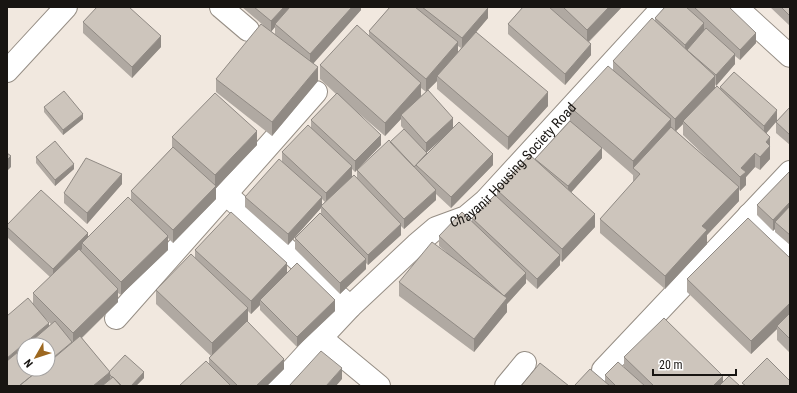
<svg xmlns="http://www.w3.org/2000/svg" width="797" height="393" font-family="'Roboto Condensed',sans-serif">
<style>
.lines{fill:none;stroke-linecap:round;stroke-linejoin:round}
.street-casing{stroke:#968e85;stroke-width:24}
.street{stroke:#fff;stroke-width:22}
.wall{fill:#b0a9a2;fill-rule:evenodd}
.shaded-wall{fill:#908a84}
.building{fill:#cdc5bc;stroke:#908a84}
.labels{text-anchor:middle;stroke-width:3.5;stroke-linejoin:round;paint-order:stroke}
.street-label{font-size:14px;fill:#181512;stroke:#fff}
</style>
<rect width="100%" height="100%" fill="#f1e8df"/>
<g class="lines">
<g class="street-casing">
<g id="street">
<path d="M221,7L248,30"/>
<path d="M736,7L790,56"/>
<path d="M7,71L66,7"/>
<path d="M226,194L350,307L321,338L379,386"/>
<path d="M749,215L790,253"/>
<path id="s1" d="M350,307L416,245L436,228L466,217L485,201L663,7"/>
<path d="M116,318L316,92"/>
<path d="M603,370L790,172"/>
<path d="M277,386L321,338"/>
<path d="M506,386L525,363"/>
</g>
</g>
<use href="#street" class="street"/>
</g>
<path class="wall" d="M242,7H361V10L313,64L318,81L272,136L216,92V79L263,25ZM275,27V34L271,31Z
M390,7H487L488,18L476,32L548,106L508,150L437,89V81L428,90L453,127L493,165L451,208L436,194V200L404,229L401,226V235L368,265L366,263V269L340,294L295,249V238L321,214V208L288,245L245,207V197L282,162V152L311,128V120L336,94L320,79V65L369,36V31ZM458,46L461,48L458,52ZM421,88L426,92L421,96ZM341,98L385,136L401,119V126L411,137L390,142L357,170V179L352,177V169L355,172L381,145ZM442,138L427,154L426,153ZM322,199L325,202L322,205Z
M523,7H622L589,42L591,55L565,85L508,34V24Z
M665,7H729L756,43L740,60L735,56V64L716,86L715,84V88L720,89V87L777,110L766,133L770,137V159L760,170L755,167L746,177V185L740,191L739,189V201L707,235V244L665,289L600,233V219L634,182L633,181V175L602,148V158L571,192L595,227L562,262L560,260V265L537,289L526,279V283L507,304V312L474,352L399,296V282L446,252L439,246V236L472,222V218L497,197V190L535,160V159L570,120V107L613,70V61L655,21V18ZM683,124V135L709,160L676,131Z
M770,7H790V26Z
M83,22L161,47L132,78L83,33Z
M44,107L83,119L63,135L44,112Z
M790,107V145L776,133V122Z
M172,137L257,145L216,188V199L173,243L168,238V250L121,295L118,293V302L82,338L109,372L144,378L136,386H7L33,304V293L50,277L7,237V225L88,237L131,200V191L172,148ZM46,319L51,324L49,326Z
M36,157L74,169L55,186L36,163Z
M790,171V245L775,232V229L773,231L757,215V205Z
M122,184L87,224L64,203V193Z
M195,250L287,273L335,311L297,347L260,310V305L251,314L248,311L247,322L284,369L267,386H179L209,364V358L211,356L156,304V290L195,258Z
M790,258V353L777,340V329L751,354L687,292V279Z
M624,357L723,381L740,386H575V385L605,382V375L624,367Z"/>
<path class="shaded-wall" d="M284,7H293L275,24V27L271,32V21Z
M352,7H361V10L310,67V54Z
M609,7H622L587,43V30Z
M488,8V18L462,49V38Z
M704,23V33L685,55V45Z
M756,33V43L740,60V50Z
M161,36V47L132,78V67Z
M458,42V56L437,76V81L426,92V79Z
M591,44V55L565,85V74Z
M735,54V64L716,86V75Z
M318,67V81L272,136V122Z
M715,76V90L683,121V124L675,132V119Z
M421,83V97L401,115V119L385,136V123Z
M548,92V106L508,150V137Z
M777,110V121L764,136V126Z
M83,114V119L63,135V130Z
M453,118V129L426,153V143Z
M671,119V133L633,168V161Z
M257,131V145L216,188V199L173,243V230L215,186V175Z
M381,135V145L355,172V161Z
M770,137V159L760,170V157L766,142Z
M602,148V158L568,196V186Z
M755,153V167L746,177V185L740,191V177L741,168Z
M493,154V165L451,208V197Z
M11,156V167L7,171V160Z
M74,164V169L55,186V180Z
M352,166V177L326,203V193Z
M122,174V184L87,224V213Z
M739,187V201L707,235V244L665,289V276L702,226Z
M436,190V200L404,229V219Z
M322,197V207L321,206V208L288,245V234Z
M790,202V213L775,222V229L773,231V220Z
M595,214V227L562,262V249Z
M401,224V235L368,265V255Z
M88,233V243H82V249L53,279V269Z
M168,236V250L121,295V282Z
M560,255V265L537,289V279Z
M366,259V269L340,294V283Z
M287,263V276L260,300V305L251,314V301Z
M526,273V283L507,304V312L474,352V339L504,296Z
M118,289V302L73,346V333Z
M335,300V311L297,347V337Z
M790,303V316L777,326V329L751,354V341Z
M248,308V321L212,357V343Z
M49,323V333L35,345H24V354L7,369V358Z
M284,359V369L267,386H256Z
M342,368V379L336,386H326Z
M110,372V386H93Z
M144,372V378L136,386H131Z
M723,376V386H713Z"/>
<path class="building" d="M97,7H129L161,36L132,67L83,22Z
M254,7H284L271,21Z
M290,7H352L310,54L275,24Z
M390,7H415L458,42L426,79L369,31Z
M422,7H487L488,8L462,38Z
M523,7H549L591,44L565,74L508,24Z
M563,7H609L587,30Z
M665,7H686L704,23L685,45L655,18Z
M694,7H729L756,33L740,50Z
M781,7H790V16Z
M652,18L715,76L675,119L613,61Z
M261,24L318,67L272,122L216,79Z
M357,25L421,83L385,123L320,65Z
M706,28L735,54L716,75L687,50Z
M476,32L548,92L508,137L437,76Z
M608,66L671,119L633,161L570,107Z
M734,72L777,110L764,126L720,87Z
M717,86L770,137L766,142L770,146L760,157L755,153L741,168L746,172L740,177L683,121Z
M428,90L453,118L426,143L401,115Z
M64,91L83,114L63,130L44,107Z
M215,93L257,131L215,175L172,137Z
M337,93L381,135L355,161L311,120Z
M790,107V135L776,122Z
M570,121L602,148L568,186L535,159Z
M459,122L493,154L451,197L416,165Z
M308,125L352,166L326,193L282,152Z
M671,127L739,187L702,226L707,230L665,276L600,219L640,174L633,168Z
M404,129L427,153L414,167L390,142Z
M389,140L436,190L404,219L357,170Z
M55,141L74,164L55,180L36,157Z
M173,147L216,186L173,230L131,191Z
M7,153L11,156L7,160Z
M530,155L595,214L562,249L497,190Z
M86,158L122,174L87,213L64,193Z
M279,159L322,197L288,234L245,197Z
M790,171V202L773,220L757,205Z
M354,175L401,224L368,255L321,206Z
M41,190L88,233L53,269L7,227V225Z
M495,195L560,255L537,279L472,218Z
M128,197L168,236L121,282L82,243Z
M790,206V235L775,222Z
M231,212L287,263L251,301L195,250Z
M462,212L526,273L504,296L439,236Z
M320,213L366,259L340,283L295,238Z
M748,218L790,258V303L751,341L687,279Z
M432,242L507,298L474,339L399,282Z
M79,249L118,289L73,333L33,293Z
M191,254L248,308L212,343L156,290Z
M297,263L335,300L297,337L260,300Z
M28,298L49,323L7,358V316Z
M790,313V339L777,326Z
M664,318L723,376L713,386H654L624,357Z
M55,321L72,342L48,362V345H27Z
M247,321L284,359L256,386H238L209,358Z
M80,336L110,372L93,386H19L40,369H48V363Z
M24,347V369H40L19,386H7V361Z
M321,351L342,368L326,386H289Z
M125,355L144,372L131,386H122L113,377H112L110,375L109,372Z
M767,358L790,381V386H746L742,383Z
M206,361L231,386H179Z
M618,362L645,386H616L605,375Z
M540,363L569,386H521Z
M590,369L610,386H576L575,385Z
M729,376L740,386H719Z
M113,377L121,386H102Z"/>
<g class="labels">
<g class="street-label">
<text dy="5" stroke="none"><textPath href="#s1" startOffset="218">Chayanir Housing Society Road</textPath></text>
</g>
</g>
<rect width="797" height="393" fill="none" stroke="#181512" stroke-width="16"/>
<g transform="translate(36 357) rotate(231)"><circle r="19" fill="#ffffff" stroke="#a3a1a0"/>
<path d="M0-3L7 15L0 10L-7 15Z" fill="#9d6820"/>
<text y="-6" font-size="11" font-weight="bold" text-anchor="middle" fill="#181512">N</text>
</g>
<path d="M653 369v6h83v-6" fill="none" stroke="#181512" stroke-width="2"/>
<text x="659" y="369" font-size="12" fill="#181512" stroke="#ffffff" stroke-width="3" paint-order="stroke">20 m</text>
</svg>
